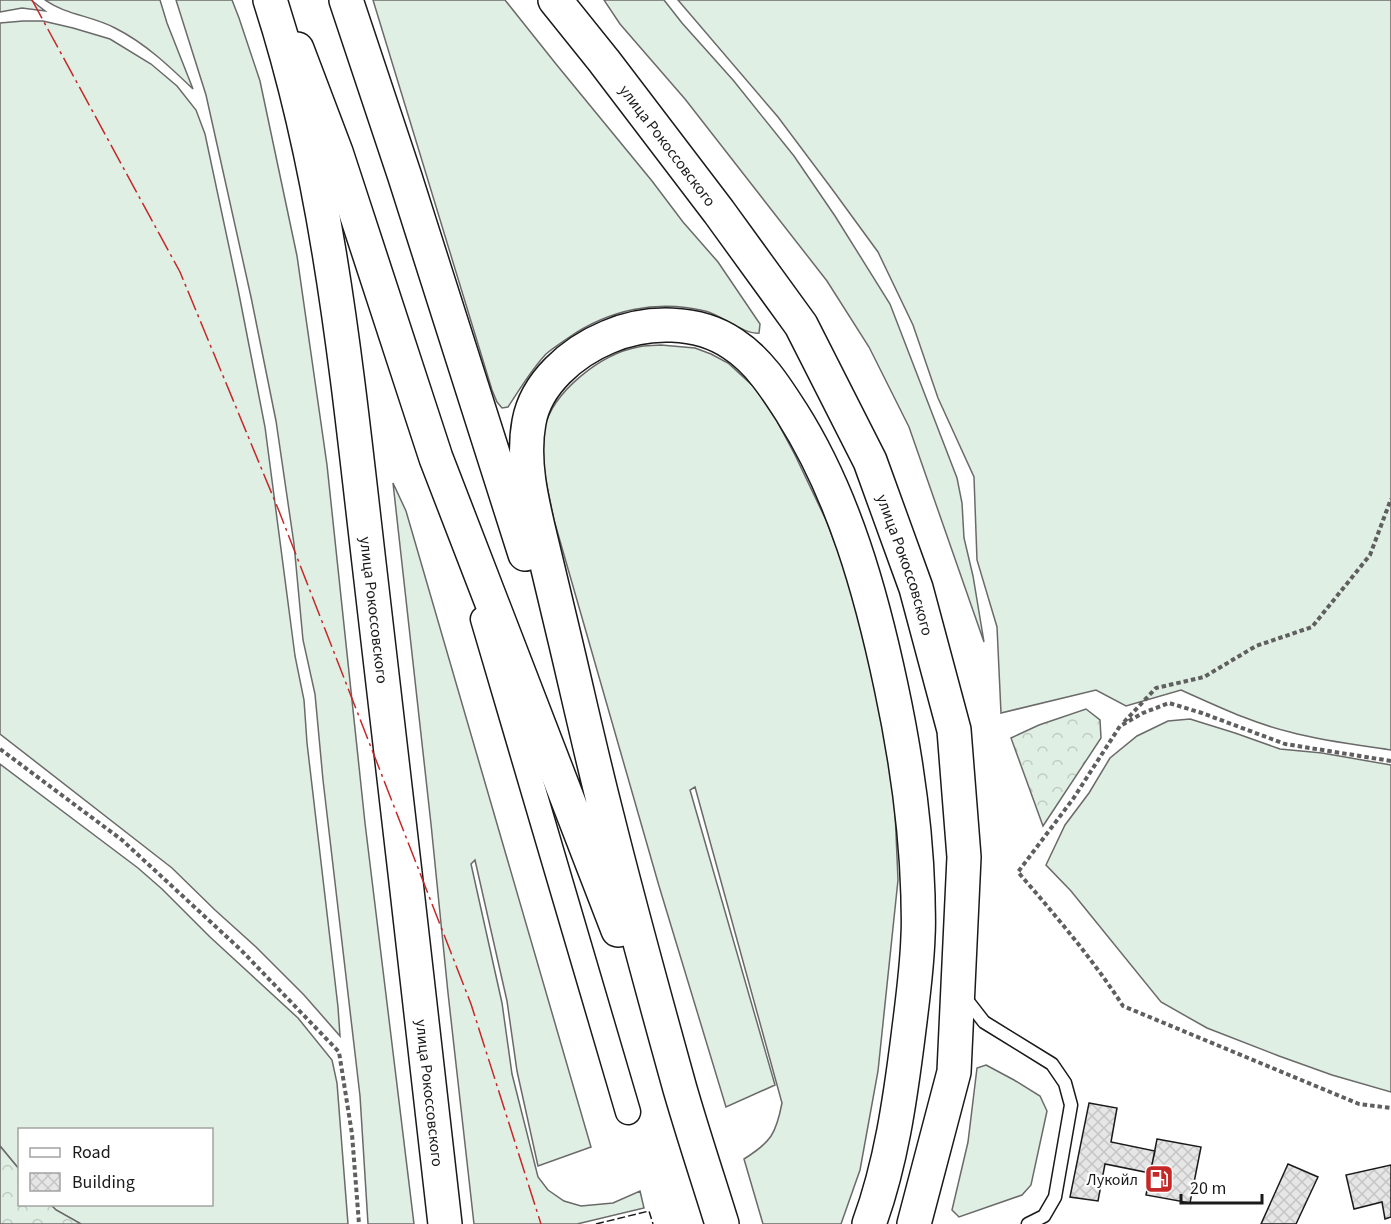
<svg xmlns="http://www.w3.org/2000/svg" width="1391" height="1224" font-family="'Source Sans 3',sans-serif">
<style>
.grass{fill:#e0efe3;stroke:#6a6a6a;stroke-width:1.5}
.forest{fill:url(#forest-crowns);stroke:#6a6a6a;stroke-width:1.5}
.building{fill:url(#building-cross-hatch);stroke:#1a1a1a;stroke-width:1.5}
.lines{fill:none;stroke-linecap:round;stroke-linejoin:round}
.lane-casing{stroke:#1a1a1a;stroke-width:15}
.street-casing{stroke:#1a1a1a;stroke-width:27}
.primary-casing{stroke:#1a1a1a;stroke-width:36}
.highway-casing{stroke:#1a1a1a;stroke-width:36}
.path{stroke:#5f5f5f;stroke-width:4;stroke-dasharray:4.5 3;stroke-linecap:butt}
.lane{stroke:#fff;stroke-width:12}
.street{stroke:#fff;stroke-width:24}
.primary{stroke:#fff;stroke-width:33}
.highway{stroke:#fff;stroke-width:33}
.fence{stroke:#1a1a1a;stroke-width:1.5;stroke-dasharray:8 3;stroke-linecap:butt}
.power{stroke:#c62828;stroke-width:1.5;stroke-dasharray:21 4.5 3 4.5;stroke-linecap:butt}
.labels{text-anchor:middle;stroke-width:4.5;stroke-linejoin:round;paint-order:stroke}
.street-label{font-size:16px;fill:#1a1a1a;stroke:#fff}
.poi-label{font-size:16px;fill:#1a1a1a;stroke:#fff;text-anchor:end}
</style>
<defs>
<pattern id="forest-crowns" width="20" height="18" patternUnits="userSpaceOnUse" patternTransform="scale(1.5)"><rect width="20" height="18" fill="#e0efe3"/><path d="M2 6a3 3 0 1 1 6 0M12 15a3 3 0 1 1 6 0" fill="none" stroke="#c0ccc2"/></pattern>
<pattern id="building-cross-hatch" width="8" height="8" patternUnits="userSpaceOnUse" patternTransform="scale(1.5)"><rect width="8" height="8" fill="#e6e6e6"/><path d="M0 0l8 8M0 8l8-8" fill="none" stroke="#c5c5c5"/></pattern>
</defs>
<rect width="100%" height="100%" fill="#fff"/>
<path class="grass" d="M0,0H31L45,11L22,8L0,12Z
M45,0H160L167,23L193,89C169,66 145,43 115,28C93,16 66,15 45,0Z
M176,0H232L239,18L260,81L297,256L327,465L365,823L414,1224H368L360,1096L323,780L315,694L303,640L294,544L276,421L251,297L206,95Z
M373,0H505L556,64L652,181L683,222L718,262L760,324L759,333C744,335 722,315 705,311C657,299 608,310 568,338C561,343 553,348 546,354C531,370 520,389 508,407L502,408L497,402L492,390Z
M604,0H664L682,23L733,80L794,156L835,216L890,304L957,478L962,503L964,538L973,576L984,642L909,427L869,347L827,281L685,99L620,24Z
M678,0H1391V750C1357,745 1323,741 1290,732C1252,723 1217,706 1181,690L1126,706L1096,690L1001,713L997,627L977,560L974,477L938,398L913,325L878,252L832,189L778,117Z
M23,21H43L73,28L110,39L151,64L177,86L196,110L205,134L238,289L265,427L295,656L304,700L307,743L338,1007L340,1036L304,995L256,947L215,910L172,868L0,734V23Z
M661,345L695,348L711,354L728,363L753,386L771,410L795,455L826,520L855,596L880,711L894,788L898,880L878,1071L860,1170L841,1224H763L744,1159C771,1142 776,1134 782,1103L695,787L690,790L775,1085L726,1107L659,886L554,520C549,494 538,454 544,429C553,391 601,354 638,347C645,345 653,346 661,345Z
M393,483L406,511L591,1147L538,1166L517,1071L507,1001L475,860L471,864L502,1003L512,1074L538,1177L548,1190L564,1201L581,1206L613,1203L640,1191L644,1208L577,1224H474L448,993L431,824Z
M1190,719L1235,733L1280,749L1322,753L1391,765V1092L1332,1075L1279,1056L1207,1028L1161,1002L1071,891L1046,865L1065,825L1089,793L1110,758L1137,736L1168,721Z
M0,764L138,868L162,889L210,937L298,1018L332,1060L337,1083L348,1224H81L56,1210L51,1205L212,1204V1130H20L19,1169L0,1146Z
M986,1065L1014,1080L1040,1096L1047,1111L1031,1185L1022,1195L959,1217L952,1210L968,1142L977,1068Z"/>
<path class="forest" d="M1086,709L1100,720L1101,738L1043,826L1011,738L1039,725Z
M0,1146L19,1169L20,1204L51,1205L56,1210L81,1224H0Z"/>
<path class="building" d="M1089,1103L1117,1108L1111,1142L1155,1151L1150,1173L1105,1164L1098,1201L1070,1197Z
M1157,1139L1201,1147L1190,1203L1146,1195Z
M1288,1164L1318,1177L1296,1224H1261Z
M1391,1165V1217L1385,1219L1382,1202L1354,1209L1346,1175Z"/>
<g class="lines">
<g class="lane-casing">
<path id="lane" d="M963,995L984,1022L1052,1064L1065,1083L1071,1105L1055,1197L1044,1216L1028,1224"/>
</g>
<g class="street-casing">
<path id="street" d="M483,619L628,1112"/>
</g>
<g class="primary-casing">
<path id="primary" d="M346,0L405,177L525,554
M297,49L336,152L436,458L618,930
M722,1224C708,1179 693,1134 680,1089C655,999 630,908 607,816C592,758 579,699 565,640C558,610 551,581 544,552C534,510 521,465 529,422C536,383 572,352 608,337C647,320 698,320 733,344C759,361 776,388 792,413C844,495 871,592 891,686C906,756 916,825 918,896C918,910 919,923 918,936C917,970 912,1004 908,1037C900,1100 891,1164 869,1224"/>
</g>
<g class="highway-casing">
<g id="highway">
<path id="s1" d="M270,0C329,182 347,374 369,563C395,783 420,1004 445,1224"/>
<path id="s2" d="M555,0L604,61L719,212L801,325L870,461L916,588L954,730L964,857L954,1072L914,1224"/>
</g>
</g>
<path class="path" d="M1124,722L1156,688L1204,677L1256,646L1312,627L1370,555L1391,499
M0,749L122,840L241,950L339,1052L352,1134L359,1224
M1391,761L1285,744L1202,713L1169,703L1143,713L1120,726L1073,799L1018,872C1055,915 1092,958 1123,1006L1359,1104L1391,1108"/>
<use href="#lane" class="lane"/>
<use href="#street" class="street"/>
<use href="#primary" class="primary"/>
<use href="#highway" class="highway"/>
<path class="fence" d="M596,1224L649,1211L653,1224"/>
<path class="power" d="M32,0L180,272L279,511L471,1004L541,1224"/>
</g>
<defs>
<g id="fuel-square" transform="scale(1.5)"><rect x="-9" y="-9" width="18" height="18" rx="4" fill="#c62828" stroke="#fff"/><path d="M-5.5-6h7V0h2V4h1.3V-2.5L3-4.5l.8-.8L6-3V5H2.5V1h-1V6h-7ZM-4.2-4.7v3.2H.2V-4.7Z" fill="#fff"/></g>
</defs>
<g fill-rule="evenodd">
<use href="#fuel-square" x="1159" y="1179"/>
</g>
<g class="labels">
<g class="street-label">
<text dy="6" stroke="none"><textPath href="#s2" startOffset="184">улица Рокоссовского</textPath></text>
<text dy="6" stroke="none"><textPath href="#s2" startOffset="670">улица Рокоссовского</textPath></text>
<text dy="6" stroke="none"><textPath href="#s1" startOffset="620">улица Рокоссовского</textPath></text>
<text dy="6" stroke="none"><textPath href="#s1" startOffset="1106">улица Рокоссовского</textPath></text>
</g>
<g class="poi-label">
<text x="1138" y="1185">Лукойл</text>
</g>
</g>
<rect x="18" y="1128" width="195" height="78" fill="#ffffff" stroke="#a3a3a3" stroke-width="1.5"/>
<rect x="30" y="1148" width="30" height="9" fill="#ffffff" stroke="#a3a3a3" stroke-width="1.5"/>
<text x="72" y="1158" font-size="18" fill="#1a1a1a">Road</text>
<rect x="30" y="1173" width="30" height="18" fill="url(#building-cross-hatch)" stroke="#a3a3a3" stroke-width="1.5"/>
<text x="72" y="1188" font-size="18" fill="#1a1a1a">Building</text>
<path d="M1181 1194v9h81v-9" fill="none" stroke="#1a1a1a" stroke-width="3"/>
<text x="1190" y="1194" font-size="18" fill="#1a1a1a" stroke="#ffffff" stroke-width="4.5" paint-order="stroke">20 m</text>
</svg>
